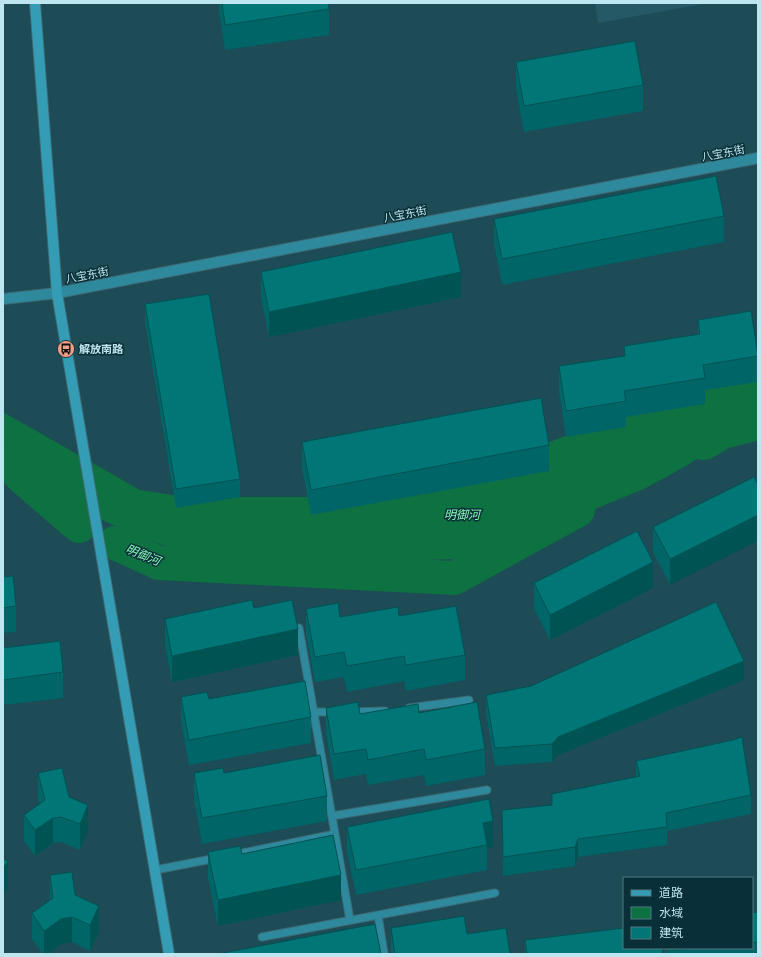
<svg xmlns="http://www.w3.org/2000/svg" width="761" height="957" font-family="'DejaVu Sans','Noto Sans SC',sans-serif">
<style>
.built{fill:#245965}
.water{fill:#0e7142}
.lines{fill:none;stroke-linecap:round;stroke-linejoin:round}
.river{stroke:#0e7142;stroke-width:34}
.service-casing{stroke:#3d6b75;stroke-width:9}
.minor-casing{stroke:#3d6b75;stroke-width:12}
.primary-casing{stroke:#3d6b75;stroke-width:12}
.service{stroke:#2f899d;stroke-width:7}
.minor{stroke:#2f899d;stroke-width:10}
.primary{stroke:#349db5;stroke-width:10}
.wall{fill:#006566}
.shaded-wall{fill:#005353}
.building{fill:#007677;stroke:#005353}
.labels{text-anchor:middle;stroke-width:3;stroke-linejoin:round;paint-order:stroke}
.street-label{font-size:11px;fill:#bee6f0;stroke:#093038}
.poi-label{font-size:11px;font-weight:bold;fill:#bee6f0;stroke:#093038;text-anchor:start}
.water-label{font-size:12px;font-style:italic;fill:#8cfeb9;stroke:#093038}
</style>
<rect width="100%" height="100%" fill="#1d4b56"/>
<path class="built" d="M595,3H709L598,23Z"/>
<path class="water" d="M758,358V420L686,466L644,489L497,549L456,559L309,564L199,555L173,549L141,537L60,502L30,482L3,456V412L140,490L187,497H353L481,468L594,425Z"/>
<g class="lines">
<path class="river" d="M704,443L723,432L758,423
M3,457L22,477L79,526
M115,543L159,563L454,578L578,510"/>
<g class="service-casing">
<path id="service" d="M299,628L350,920
M409,708L469,700
M313,712H335
M352,712L385,711
M332,816L487,790
M233,855L335,834
M155,870L217,858
M378,915L384,954
M262,937L495,893"/>
</g>
<g class="minor-casing">
<path id="minor" d="M3,299L57,293L758,158"/>
</g>
<g class="primary-casing">
<path id="primary" d="M35,3L57,293L169,954"/>
</g>
<use href="#service" class="service"/>
<use href="#minor" class="minor"/>
<use href="#primary" class="primary"/>
</g>
<path class="wall" d="M219,3H328L329,9V35L225,50L219,12Z
M516,62L643,85V111L524,132L516,88Z
M724,216V242L502,285L494,244V219Z
M261,272L461,297L269,337L261,298Z
M145,304L240,479V497L176,508L145,323Z
M698,320L758,355V382L705,390V404L626,417V427L566,437L559,392V366L624,356V346L698,334Z
M302,442L549,445V471L311,515L302,468Z
M758,485L670,585L653,552V527Z
M3,577L16,606V632L3,633Z
M534,583L653,588L550,640L534,609Z
M254,608L298,655L172,682L165,644V619Z
M306,609L340,617L399,616L465,655V680L406,691L404,681L347,692L344,677L315,682L306,635Z
M3,648L63,672V698L3,705Z
M744,680L558,755L552,762L495,766L486,713V695Z
M181,697L209,699L311,717V743L189,765L181,722Z
M326,708L360,714L419,713L485,749V775L426,786L424,775L368,785L366,774L334,780L326,733Z
M636,761L751,795V814L667,831V845L578,857L575,866L503,876L502,810L552,805V794L636,777Z
M38,773L69,797L88,830L80,850L61,842L53,843L35,856L24,841V815L40,804L38,799Z
M194,773H224L327,796V821L202,844L194,799Z
M489,799L493,847L487,848V870L356,895L347,852V827Z
M208,852L242,854L341,900L218,926L208,878Z
M50,875L75,895L99,932L90,951L72,942L61,944L48,954H43L32,939V913L50,900Z
M758,912V954H666V948H752V913Z
M391,928L467,934L510,954H391Z
M525,940L663,954H525Z"/>
<path class="shaded-wall" d="M461,272V297L269,337V312Z
M758,515V541L670,585V559Z
M653,562V588L550,640V615Z
M298,629V655L172,682V656Z
M744,661V680L558,755L552,762V744L558,737Z
M88,805V830L80,850V824Z
M53,818V843L35,856V830Z
M493,821V847L487,848V845L483,823Z
M578,839V857L575,866V847Z
M8,861V887L3,895V869Z
M341,875V900L218,926V900Z
M99,906V932L90,951V925Z
M72,917V942L61,944L48,954H44V931L61,919Z"/>
<path class="building" d="M222,3H328L329,9L225,25Z
M635,41L643,85L524,106L516,62Z
M716,176L724,216L502,259L494,219Z
M452,232L461,272L269,312L261,272Z
M209,294L240,479L176,489L145,304Z
M751,311L758,356L703,365L705,378L624,391L626,401L566,411L559,366L625,356L624,346L700,334L698,320Z
M541,398L549,445L311,490L302,442Z
M754,477L758,485V515L670,559L653,527Z
M637,531L653,562L550,615L534,583Z
M13,576L16,606L3,608V577Z
M252,600L254,608L292,600L298,629L172,656L165,619Z
M716,602L744,661L558,737L552,744L495,748L486,695L531,686Z
M338,603L340,617L398,607L399,616L456,606L465,655L406,665L404,656L347,666L344,652L315,657L306,609Z
M60,641L63,672L3,680V648Z
M305,681L311,717L189,740L181,697L207,692L209,699Z
M358,702L360,714L418,704L419,713L477,702L485,749L426,760L424,749L368,760L366,749L334,754L326,708Z
M742,737L751,795L666,813L667,827L578,839L575,847L503,857L502,810L552,805V794L640,776L636,761L733,740Z
M320,755L327,796L202,818L194,773L223,768L224,773Z
M62,768L69,797L88,805L80,824L61,817L53,818L35,830L24,815L45,800L38,773Z
M489,799L493,821L483,823L487,845L356,870L347,827Z
M333,835L341,875L218,900L208,852L240,846L242,854Z
M3,859L8,861L3,869Z
M72,872L75,895L99,906L90,925L72,917L61,919L44,931L32,913L53,898L50,875Z
M758,912V942L752,943V913Z
M464,916L467,934L506,928L510,954H395L391,928Z
M375,924L381,954H223V953Z
M624,928V948H662L663,954H527L525,940Z
M667,948H697L667,951Z"/>
<defs>
<g id="bus-disc" transform="scale(0.9)"><circle r="9.5" fill="#f49e87" stroke="#093038"/><path d="M-5-6H5V4H4V6H2V4H-2V6H-4V4H-5ZM-3.5-4V0h7V-4ZM-3.5 1.2v1.5H-2V1.2ZM2 1.2v1.5H3.5V1.2Z" fill="#111"/></g>
</defs>
<g fill-rule="evenodd">
<use href="#bus-disc" x="66" y="349"/>
</g>
<g class="labels">
<g class="street-label">
<text transform="translate(723 153) rotate(-11)" y="4">八宝东街</text>
<text transform="translate(405 214) rotate(-11)" y="4">八宝东街</text>
<text transform="translate(87 275) rotate(-11)" y="4">八宝东街</text>
</g>
<g class="poi-label">
<text x="79" y="353">解放南路</text>
</g>
<g class="water-label">
<text x="462" y="519">明御河</text>
<text transform="translate(143 555) rotate(22)" y="4">明御河</text>
</g>
</g>
<rect width="761" height="957" fill="none" stroke="#bee6f0" stroke-width="8"/>
<rect x="623" y="877" width="130" height="72" fill="#093038" stroke="#517982"/>
<rect x="631" y="890" width="20" height="6" fill="#349db5" stroke="#517982"/>
<text x="659" y="897" font-size="12" fill="#bee6f0">道路</text>
<rect x="631" y="907" width="20" height="12" fill="#0e7142" stroke="#517982"/>
<text x="659" y="917" font-size="12" fill="#bee6f0">水域</text>
<rect x="631" y="927" width="20" height="12" fill="#007677" stroke="#517982"/>
<text x="659" y="937" font-size="12" fill="#bee6f0">建筑</text>
</svg>
